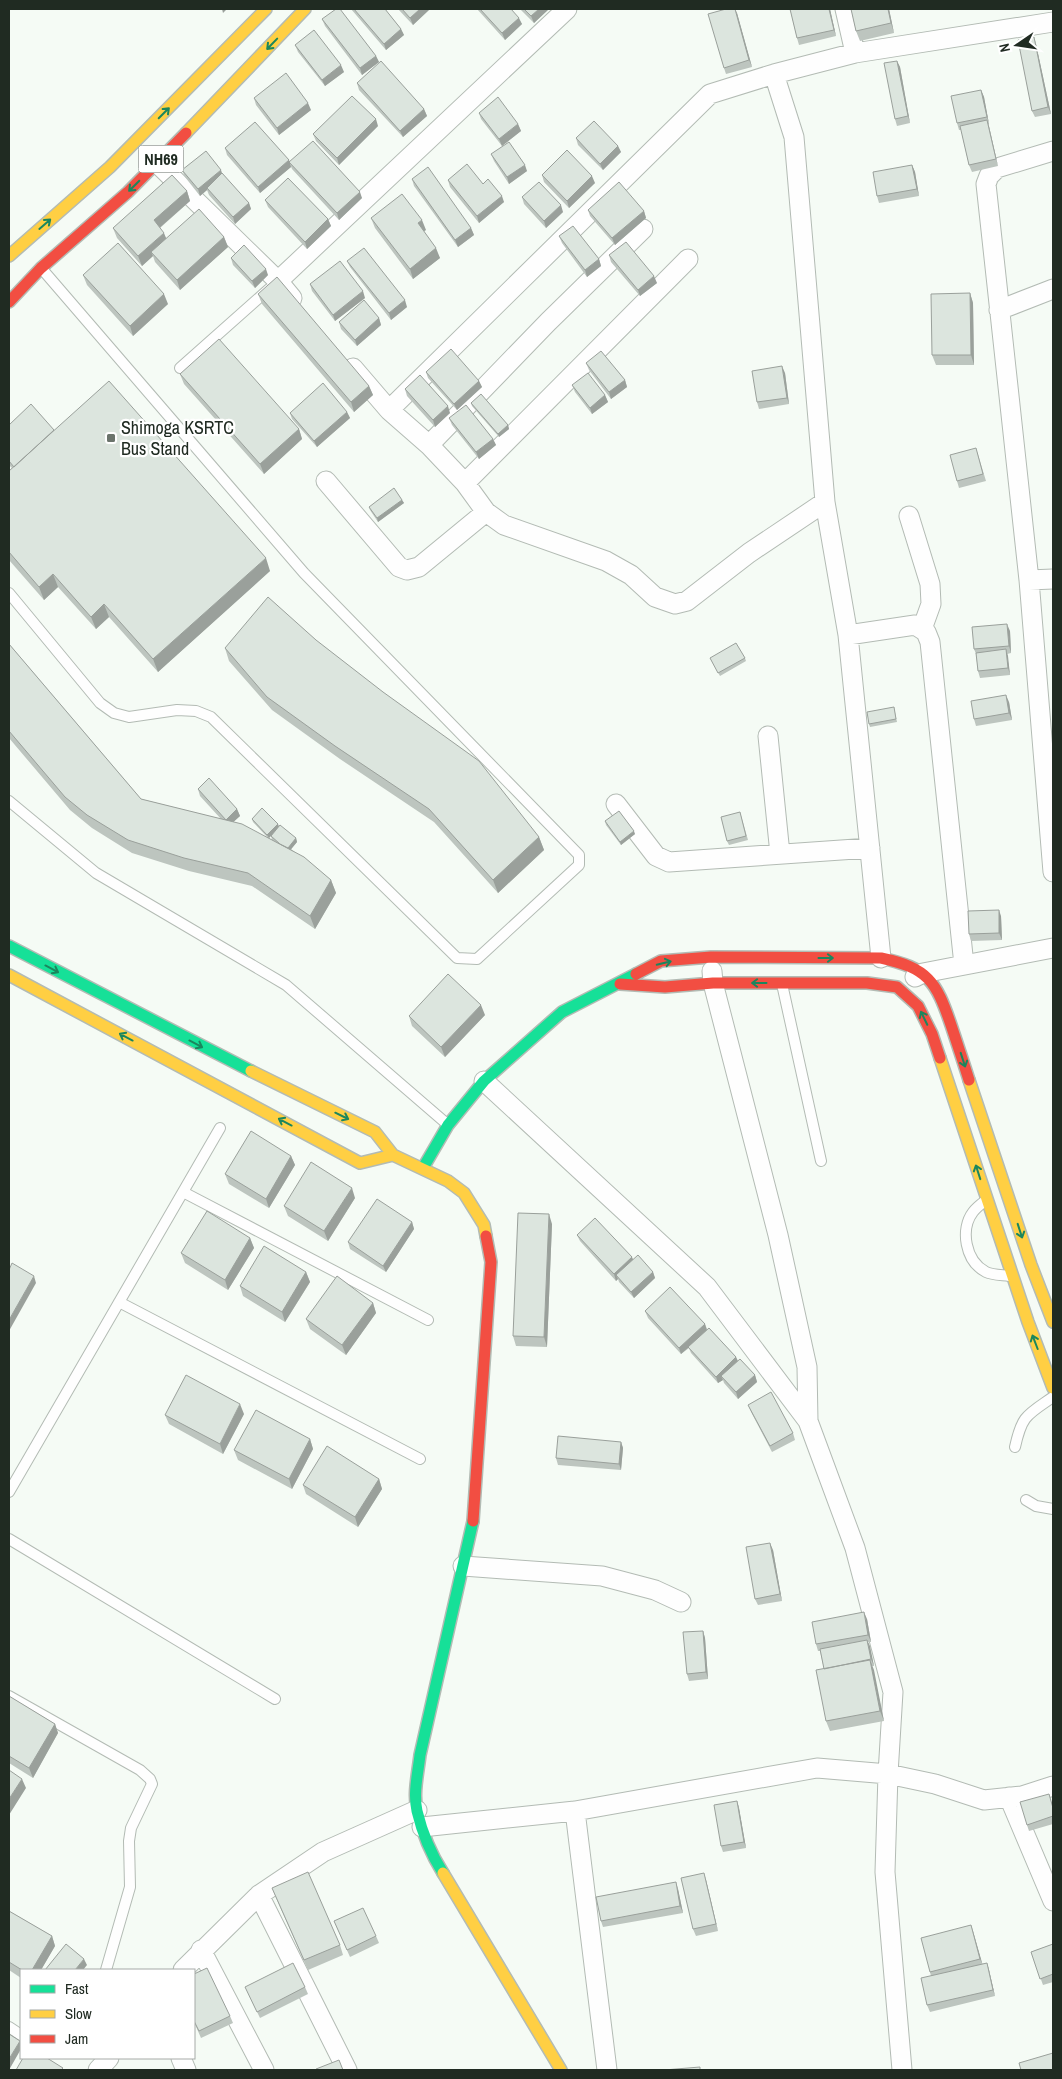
<svg xmlns="http://www.w3.org/2000/svg" width="1062" height="2079" font-family="'Archivo Narrow',sans-serif">
<style>
.lines{fill:none;stroke-linecap:round;stroke-linejoin:round}
.lane-casing{stroke:#b3bbb4;stroke-width:12}
.street-casing{stroke:#b3bbb4;stroke-width:21}
.fast-casing{stroke:#b3bbb4;stroke-width:14}
.slow-casing{stroke:#b3bbb4;stroke-width:14}
.jam-casing{stroke:#b3bbb4;stroke-width:14}
.lane{stroke:#fefefe;stroke-width:10}
.street{stroke:#fefefe;stroke-width:19}
.fast{stroke:#16e098;stroke-width:11}
.slow{stroke:#ffcf43;stroke-width:11}
.jam{stroke:#f24e42;stroke-width:11}
.wall{fill:#bdc5bf;fill-rule:evenodd}
.shaded-wall{fill:#9aa09b}
.building{fill:#dce5de;stroke:#9aa09b}
.oneway{stroke:#1b865d}
.poi-dot{fill:#6b746c;stroke:#fff;stroke-width:2}
.labels{text-anchor:middle;stroke-width:4.5;stroke-linejoin:round;paint-order:stroke}
.shield{fill:#fff;stroke:#636b64;stroke-width:1}
.shield-label{font-size:16px;font-weight:bold;fill:#202b22}
.poi-label{font-size:18px;fill:#202b22;stroke:#fff;text-anchor:start}
</style>
<rect width="100%" height="100%" fill="#f5fbf5"/>
<g class="lines">
<g class="lane-casing">
<path id="lane" d="M180,368L269,289
M9,593L100,703L114,713L129,717L177,710L196,711L211,717L457,958L477,959L579,865V855L304,573L42,269
M9,801L96,873L286,985L447,1124
M782,984L821,1161
M183,1192L428,1320
M985,1201C981,1204 976,1208 973,1212C960,1229 965,1261 986,1272C992,1275 1002,1275 1009,1276
M119,1302L420,1459
M1015,1447C1022,1415 1027,1415 1053,1397
M9,1492L220,1128
M1026,1500L1036,1506L1053,1509
M9,1539L275,1699
M9,1696L140,1770L150,1779L152,1784L131,1828L129,1841L130,1887L106,1970
M9,2027L21,2035"/>
</g>
<g class="street-casing">
<path id="street" d="M845,9L855,53
M774,74L794,137L825,502L848,635L881,958
M1053,151L997,168L989,176L986,184L1029,580L1053,872
M157,163L278,281L292,298
M278,281L567,9
M999,310L1053,289
M353,368L389,410L429,445L465,483L486,512L504,525L606,561L631,575L655,597L675,604L687,601L749,553L825,502
M389,410L710,94L774,74L855,53L1053,22
M429,445L548,322L643,229
M326,481L399,567L407,570L419,567L486,512
M465,483L688,259
M909,516L930,584L931,604L922,629
M1029,580L1053,579
M848,635L915,625L926,632L930,642L964,965
M768,736L780,854
M616,804L656,856L669,862L870,848
M712,971L713,983L778,1235L807,1367L808,1421
M915,977L923,973L1053,948
M484,1081L707,1287L808,1421L855,1548L893,1692L888,1774L885,1872L902,2070
M463,1566L602,1576L655,1590L681,1602
M1009,1797L1053,1901
M575,1811L607,2070
M422,1827L575,1811L817,1768L888,1774L935,1784L984,1800L1022,1796L1053,1786
M259,1895L347,2070
M201,1950L264,2070
M183,1970L259,1895L323,1852L417,1810
M181,2058L186,2070
M98,2070L109,2058"/>
</g>
<g class="fast-casing">
<path id="fast" d="M9,946L251,1071
M423,1168L448,1125L484,1081L562,1012L636,974
M443,1873C431,1854 422,1832 417,1811C413,1793 418,1773 420,1755L473,1521"/>
</g>
<g class="slow-casing">
<path id="slow" d="M186,133L305,9
M9,256L110,167L266,9
M9,975L360,1163L393,1155
M940,1058L1028,1322L1053,1388
M251,1071L375,1132L393,1155L448,1181L464,1193L484,1225L486,1236
M969,1080L1031,1265L1053,1322
M443,1873L561,2070"/>
</g>
<g class="jam-casing">
<path id="jam" d="M9,302L41,268L128,192L186,133
M636,974L661,961L711,957L881,958C928,968 936,981 951,1025C957,1043 963,1061 969,1080
M620,984L665,987L713,983H867L897,987L918,1006L932,1034L940,1058
M473,1521L491,1262L486,1236"/>
</g>
<use href="#lane" class="lane"/>
<use href="#street" class="street"/>
<use href="#fast" class="fast"/>
<use href="#slow" class="slow"/>
<use href="#jam" class="jam"/>
</g>
<path class="wall" d="M351,9H385L401,29L404,35L386,50Z
M398,9H430L413,25Z
M477,9H511L522,24L505,40Z
M520,9H549L534,23Z
M790,9H830L836,36L799,45L797,38Z
M851,9H889L894,33L860,41L856,31Z
M737,13L752,67L726,74L724,68Z
M322,19L376,56L379,62L362,75L325,26Z
M1036,44L1051,114L1035,117L1032,111Z
M295,45L344,72L325,86L298,52Z
M897,61L900,67L910,123L897,126L895,119Z
M357,83L424,109L427,116L403,137L359,90Z
M981,90L984,97L989,124H988L998,166L972,172L969,165L961,130H959L957,123Z
M254,98L311,110L279,135L256,105Z
M479,113L518,124L521,131L502,146L481,119Z
M378,126L339,165L316,141L313,134Z
M576,138L618,146L621,152L603,170L578,145Z
M225,148L289,160L291,167L260,193L227,155Z
M491,154L527,171L509,184L494,161Z
M289,162L362,198L339,220L292,169Z
M912,165L915,172L919,196L879,203L877,196Z
M182,170L222,174L249,203L251,209L235,224L209,195L207,190L200,196L185,177Z
M542,175L595,183L569,208L544,182Z
M412,179L471,228L474,235L458,247L414,186Z
M448,180L483,184L504,202L479,223L450,187Z
M187,191L190,201L160,228L166,238L224,237L228,247L180,290L155,262L153,256L142,266L117,238L113,228Z
M522,197L563,212L546,228L524,204Z
M265,200L328,219L331,226L307,249L268,207Z
M588,210L644,211L646,218L615,245L590,216Z
M371,218L426,230L424,231L440,258L413,279L375,228Z
M559,236L599,259L601,266L587,277L562,243Z
M609,255L657,283L640,296L611,262Z
M231,258L268,275L255,288L233,265Z
M347,261L407,307L391,320L350,267Z
M83,275L168,304L133,336L87,285Z
M310,284L365,298L335,321L312,291Z
M970,293L973,303L974,365H936L932,355Z
M258,294L369,386L373,395L354,412L262,304Z
M379,318L381,325L357,346L341,329L339,322Z
M586,363L625,380L627,387L611,399L589,370Z
M426,372L479,381L482,387L457,410L428,378Z
M785,373L789,404L759,409L757,402Z
M180,374L299,429L302,439L264,474L184,384Z
M572,385L605,395L608,402L592,414L575,392Z
M405,389L450,413L435,427L407,396Z
M471,403L508,425L509,429L499,437L472,406Z
M347,412L350,418L317,447L292,419L290,413Z
M449,418L493,439L496,445L479,459L452,425Z
M9,425L54,430L270,571L158,672L109,617L96,629L58,587L44,600L9,560V471L12,468L9,465Z
M976,448L986,481L959,488L957,481Z
M402,500L404,503L378,522L370,510L369,507Z
M1010,631L1011,653L1007,654L1010,675L980,678L978,671L976,654L974,649Z
M9,644L141,799L221,819L200,796L198,789L237,809L240,816L233,822L268,838L253,822L252,819L278,824L279,827L296,838L297,842L291,849L331,880L336,893L315,929L252,886L189,871L132,853L92,828L70,810L9,738ZM279,828L271,836L272,840L269,838Z
M225,648L539,837L544,850L498,893L434,822L340,759L272,710L229,661Z
M710,658H745L746,661L720,676Z
M1009,702L1012,720L976,726L974,719Z
M894,707L897,722L870,727L869,724Z
M740,812L748,840L729,845L727,841Z
M605,821L635,834L621,845L606,825Z
M1001,916L1002,940L971,941L969,934Z
M485,1015L445,1057L412,1026L409,1016Z
M291,1156L295,1165L269,1208L229,1184L225,1174Z
M355,1198L328,1241L288,1216L284,1206Z
M412,1222L414,1229L386,1272L350,1249L348,1242Z
M552,1224L547,1347L516,1346L513,1336Z
M577,1235L633,1259L653,1272L655,1278L634,1298L619,1282L618,1279L616,1281L580,1241Z
M250,1238L254,1248L228,1290L185,1263L181,1253Z
M306,1272L310,1282L285,1322L243,1296L240,1286Z
M373,1303L376,1313L346,1355L310,1329L306,1319Z
M645,1311L705,1324L707,1329L736,1357L738,1361L755,1375L757,1382L738,1399L724,1383L723,1380L718,1383L691,1353L689,1348L681,1354L648,1318Z
M748,1405L793,1433L795,1440L772,1452L751,1412Z
M244,1414L223,1454L169,1424L165,1415Z
M310,1439L313,1449L292,1489L238,1460L234,1450Z
M621,1442L623,1448L621,1470L558,1465L556,1458Z
M379,1479L382,1489L358,1527L306,1494L303,1485Z
M773,1550L782,1601L758,1605L755,1599Z
M867,1619L871,1642H868L874,1666H872L884,1721L830,1731L826,1721L824,1669L820,1651H818L816,1644Z
M703,1631L705,1638L708,1679L689,1681L687,1674Z
M9,1696L55,1724L58,1733L33,1778L9,1763Z
M1049,1794L1053,1807V1824L1029,1831L1027,1825Z
M737,1801L739,1808L746,1848L723,1852L721,1846Z
M706,1880L718,1931L696,1936L693,1929Z
M272,1888L340,1945L343,1955L308,1970L276,1898Z
M678,1889L683,1913L603,1927L601,1921Z
M9,1911L52,1936L55,1946L41,1970H21V1978L9,1970Z
M334,1921L376,1936L379,1943L350,1957Z
M971,1925L982,1964L987,1963L989,1970L995,1996L930,2012L927,2005L931,1976L930,1972Z
M1053,1944V1982L1043,1985L1031,1952Z
M194,1974L230,2016L233,2023L201,2038L194,2022Z
M245,1987H305L308,1994L260,2018Z"/>
<path class="shaded-wall" d="M222,9H227L223,13Z
M420,9H430L413,25L410,18Z
M539,9H549L534,23L531,16Z
M735,9L737,13L752,67L749,60Z
M829,9H830L836,36L834,30Z
M888,9H889L894,33L891,23Z
M519,18L522,24L505,40L502,33Z
M401,29L404,35L386,50L384,44Z
M1034,37L1036,44L1051,114L1048,107Z
M376,56L379,62L362,75L360,68Z
M897,61L900,67L910,123L908,116Z
M341,65L344,72L325,86L322,80Z
M981,90L984,97L989,124L987,117Z
M308,103L311,110L279,135L277,128Z
M424,109L427,116L403,137L400,131Z
M376,119L378,126L339,165L337,158Z
M987,120L989,126L998,166L996,159Z
M518,124L521,131L502,146L499,139Z
M618,146L621,152L603,170L600,164Z
M289,160L291,167L260,193L258,187Z
M525,165L527,171L509,184L507,177Z
M912,165L915,172L919,196L917,189Z
M221,170L223,176L207,188V190L200,196L198,189Z
M592,176L595,183L569,208L567,201Z
M187,191L190,201L157,230L154,220Z
M360,192L362,198L339,220L337,213Z
M502,196L504,202L479,223L477,216Z
M249,203L251,209L235,224L233,217Z
M561,205L563,212L546,228L544,221Z
M644,211L646,218L615,245L612,238Z
M328,219L331,226L307,249L305,242Z
M422,220L426,230L421,233L418,223Z
M471,228L474,235L458,247L455,240Z
M164,233L168,243L151,252L153,256L142,266L138,256Z
M224,237L228,247L180,290L177,280Z
M436,248L440,258L413,279L410,269Z
M599,259L601,266L587,277L585,270Z
M266,269L268,275L255,288L252,281Z
M654,276L657,283L640,296L638,290Z
M363,291L365,298L335,321L333,315Z
M970,293L973,303L974,365L971,355Z
M164,294L168,304L133,336L130,326Z
M405,300L407,307L391,320L389,313Z
M379,318L381,325L357,346L355,340Z
M782,366L785,373L789,404L787,398Z
M625,380L627,387L611,399L609,392Z
M479,381L482,387L457,410L454,404Z
M369,386L373,395L354,412L351,402Z
M605,395L608,402L592,414L590,408Z
M448,406L450,413L435,427L433,420Z
M347,412L350,418L317,447L314,441Z
M508,425L509,429L499,437L498,434Z
M299,429L302,439L264,474L260,464Z
M493,439L496,445L479,459L476,452Z
M402,500L404,503L378,522L377,518Z
M266,558L270,571L158,672L153,659Z
M53,574L58,587L44,600L39,587Z
M104,604L109,617L96,629L91,617Z
M1007,624L1010,631L1011,653L1009,646Z
M1006,649L1008,656L1010,675L1008,668Z
M1006,695L1009,702L1012,720L1009,713Z
M237,809L240,816L228,827L226,820Z
M278,824L279,827L269,838L267,835Z
M634,831L635,834L621,845L620,842Z
M539,837L544,850L498,893L493,880Z
M296,838L297,842L288,853L286,850Z
M331,880L336,893L315,929L310,916Z
M999,910L1001,916L1002,940L999,933Z
M481,1005L485,1015L445,1057L441,1047Z
M291,1156L295,1165L269,1208L266,1199Z
M352,1188L355,1198L328,1241L324,1231Z
M549,1214L552,1224L547,1347L544,1337Z
M412,1222L414,1229L386,1272L383,1266Z
M250,1238L254,1248L228,1290L225,1280Z
M632,1257L635,1264L616,1275L618,1279L616,1281L614,1274Z
M306,1272L310,1282L285,1322L282,1312Z
M653,1272L655,1278L634,1298L631,1292Z
M34,1276L36,1283L9,1331V1320Z
M373,1303L376,1313L346,1355L342,1345Z
M705,1324L707,1331L681,1354L679,1348Z
M736,1357L739,1364L721,1376L723,1380L718,1383L716,1377Z
M755,1375L757,1382L738,1399L736,1392Z
M240,1404L244,1414L223,1454L220,1444Z
M310,1439L313,1449L292,1489L289,1479Z
M621,1442L623,1448L621,1470L619,1464Z
M379,1479L382,1489L358,1527L355,1517Z
M770,1543L773,1550L782,1601L780,1594Z
M864,1612L867,1619L871,1642L868,1635Z
M703,1631L705,1638L708,1679L706,1672Z
M867,1640L870,1646L874,1666L871,1659Z
M870,1660L874,1670L884,1721L880,1711Z
M55,1724L58,1733L33,1778L29,1768Z
M22,1779L26,1788L9,1815V1799Z
M737,1801L739,1808L746,1848L744,1842Z
M704,1873L706,1880L718,1931L716,1924Z
M676,1882L678,1889L683,1913L680,1906Z
M971,1925L973,1931L983,1966L980,1959Z
M52,1936L55,1946L41,1970H32Z
M84,1959L87,1965L83,1970H75Z
M987,1963L989,1970L995,1996L993,1990Z
M20,2041L21,2046V2049L9,2070V2059Z"/>
<path class="building" d="M336,9H340L376,56L360,68L322,19Z
M354,9H385L401,29L384,44Z
M402,9H420L410,18Z
M480,9H511L519,18L502,33Z
M524,9H539L531,16Z
M726,9H735L749,60L724,68L708,14Z
M790,9H829L834,30L797,38Z
M851,9H888L891,23L856,31Z
M314,30L341,65L322,80L295,45Z
M1034,37L1048,107L1032,111L1018,40Z
M381,61L424,109L400,131L357,83Z
M897,61L908,116L895,119L884,63Z
M286,73L308,103L277,128L254,98Z
M981,90L987,117L957,123L951,96Z
M352,96L376,119L337,158L313,134Z
M498,97L518,124L499,139L479,113Z
M987,120L996,159L969,165L960,126Z
M594,121L618,146L600,164L576,138Z
M255,122L289,160L258,187L225,148Z
M313,141L360,192L337,213L289,162Z
M509,142L525,165L507,177L491,154Z
M567,150L592,176L567,201L542,175Z
M206,151L221,170L198,189L182,170Z
M467,164L483,184L488,179L502,196L477,216L448,180Z
M912,165L917,189L877,196L873,172Z
M428,167L471,228L455,240L412,179Z
M222,173L249,203L233,217L207,188Z
M172,175L187,191L154,220L164,233L138,256L113,228Z
M288,178L328,219L305,242L265,200Z
M539,182L561,205L544,221L522,197Z
M619,182L644,211L612,238L588,210Z
M402,194L422,220L418,223L436,248L410,269L371,218Z
M199,209L224,237L177,280L151,252Z
M573,226L599,259L585,270L559,236Z
M626,242L654,276L638,290L609,255Z
M118,243L164,294L130,326L83,275Z
M244,245L266,269L252,281L231,258Z
M364,248L405,300L389,313L347,261Z
M340,261L363,291L333,315L310,284Z
M277,277L369,386L351,402L258,294Z
M970,293L971,355H932L931,294Z
M364,300L379,318L355,340L339,322Z
M219,339L299,429L260,464L180,374Z
M451,349L479,381L454,404L426,372Z
M601,351L625,380L609,392L586,363Z
M782,366L787,398L757,402L752,371Z
M588,373L605,395L590,408L572,385Z
M420,375L448,406L433,420L405,389Z
M109,381L266,558L153,659L104,604L91,617L53,574L39,587L9,552V471Z
M323,383L347,412L314,441L290,413Z
M481,394L508,425L498,434L471,403Z
M31,404L54,430L14,467L9,461V425Z
M466,405L493,439L476,452L449,418Z
M976,448L983,474L957,481L950,455Z
M394,488L402,500L377,518L369,507Z
M268,597L316,640L383,692L479,761L539,837L493,880L429,809L335,746L267,697L225,648Z
M1007,624L1009,646L974,649L972,627Z
M736,643L745,658L718,673L710,658Z
M9,644L141,799L242,824L304,857L331,880L310,916L248,873L184,858L128,840L87,815L65,797L9,731Z
M1006,649L1008,668L978,671L976,653Z
M1006,695L1009,713L974,719L971,701Z
M894,707L896,719L869,724L867,712Z
M209,778L237,809L226,820L198,789Z
M262,808L278,824L267,835L252,819Z
M619,811L634,831L620,842L605,821Z
M740,812L746,836L727,841L721,817Z
M280,825L296,838L288,848L280,844L271,836Z
M999,910V933L969,934L968,911Z
M448,974L481,1005L441,1047L409,1016Z
M251,1131L291,1156L266,1199L225,1174Z
M311,1162L352,1188L324,1231L284,1206Z
M377,1199L412,1222L383,1266L348,1242Z
M207,1211L250,1238L225,1280L181,1253Z
M518,1213L549,1214L544,1337L513,1336Z
M595,1218L632,1257L614,1274L577,1235Z
M264,1246L306,1272L282,1312L240,1286Z
M638,1255L653,1272L631,1292L616,1275Z
M12,1263L34,1276L9,1320V1270Z
M337,1276L373,1303L342,1345L306,1319Z
M670,1287L705,1324L679,1348L645,1311Z
M709,1328L736,1357L716,1377L688,1347Z
M740,1359L755,1375L736,1392L721,1376Z
M186,1375L240,1404L220,1444L165,1415Z
M771,1392L793,1433L770,1446L748,1405Z
M256,1410L310,1439L289,1479L234,1450Z
M558,1436L621,1442L619,1464L556,1458Z
M327,1446L379,1479L355,1517L303,1485Z
M770,1543L780,1594L755,1599L746,1547Z
M864,1612L868,1635L816,1644L812,1622Z
M703,1631L706,1672L687,1674L683,1632Z
M867,1640L871,1659L824,1669L820,1649Z
M870,1660L880,1711L826,1721L816,1670Z
M9,1696L55,1724L29,1768L9,1756Z
M9,1770L22,1779L9,1799Z
M1049,1794L1053,1808V1816L1027,1825L1020,1802Z
M737,1801L744,1842L721,1846L714,1805Z
M308,1872L340,1945L304,1960L272,1888Z
M704,1873L716,1924L693,1929L681,1878Z
M676,1882L680,1906L601,1921L596,1897Z
M363,1908L376,1936L347,1950L334,1921Z
M9,1911L52,1936L32,1970H22L9,1962Z
M971,1925L980,1959L930,1972L921,1938Z
M66,1944L84,1959L75,1970H45Z
M1053,1944V1974L1040,1979L1031,1952Z
M293,1963L305,1987L257,2012L245,1987Z
M987,1963L993,1990L927,2005L921,1978Z
M207,1968L230,2016L199,2031L194,2021V1974Z
M9,2034L20,2041L9,2059Z
M1053,2053V2070H1021L1019,2063Z
M23,2058H47L63,2068L61,2070H16Z
M339,2060L343,2070H317L316,2069Z
M700,2067V2070H664Z"/>
<defs><path id="oneway-shaft" d="M-6 0H5M1.5-3L5.5 0L1.5 3" fill="none" stroke-width="1.6" stroke-linecap="round" stroke-linejoin="round" transform="scale(1.25)"/></defs>
<g class="oneway">
<use href="#oneway-shaft" transform="translate(272 44) rotate(134)"/>
<use href="#oneway-shaft" transform="translate(164 113) rotate(-45)"/>
<use href="#oneway-shaft" transform="translate(134 186) rotate(135)"/>
<use href="#oneway-shaft" transform="translate(45 224) rotate(-41)"/>
<use href="#oneway-shaft" transform="translate(826 958)"/>
<use href="#oneway-shaft" transform="translate(664 963) rotate(-14)"/>
<use href="#oneway-shaft" transform="translate(52 969) rotate(28)"/>
<use href="#oneway-shaft" transform="translate(759 983) rotate(-180)"/>
<use href="#oneway-shaft" transform="translate(924 1018) rotate(-116)"/>
<use href="#oneway-shaft" transform="translate(126 1037) rotate(-152)"/>
<use href="#oneway-shaft" transform="translate(196 1044) rotate(28)"/>
<use href="#oneway-shaft" transform="translate(963 1060) rotate(72)"/>
<use href="#oneway-shaft" transform="translate(342 1116) rotate(26)"/>
<use href="#oneway-shaft" transform="translate(285 1122) rotate(-152)"/>
<use href="#oneway-shaft" transform="translate(978 1172) rotate(-108)"/>
<use href="#oneway-shaft" transform="translate(1020 1231) rotate(72)"/>
<use href="#oneway-shaft" transform="translate(1035 1342) rotate(-111)"/>
</g>
<rect class="poi-dot" x="106" y="433" width="10" height="10" rx="2.5"/>
<g class="labels">
<rect class="shield" x="138.5" y="145.5" width="45" height="27" rx="4"/>
<g class="shield-label">
<text x="161" y="165">NH69</text>
</g>
<g class="poi-label">
<text x="121" y="434">Shimoga KSRTC<tspan x="121" dy="21">Bus Stand</tspan></text>
</g>
</g>
<rect width="1062" height="2079" fill="none" stroke="#202b22" stroke-width="20"/>
<rect x="20" y="1969" width="175" height="90" fill="#ffffff" stroke="#a6aaa7"/>
<rect x="30" y="1985" width="25" height="8" fill="#16e098" stroke="#a6aaa7"/>
<text x="65" y="1994" font-size="15" fill="#202b22">Fast</text>
<rect x="30" y="2010" width="25" height="8" fill="#ffcf43" stroke="#a6aaa7"/>
<text x="65" y="2019" font-size="15" fill="#202b22">Slow</text>
<rect x="30" y="2035" width="25" height="8" fill="#f24e42" stroke="#a6aaa7"/>
<text x="65" y="2044" font-size="15" fill="#202b22">Jam</text>
<g transform="translate(1017 45) rotate(257)" stroke="#ffffff" stroke-width="4" paint-order="stroke">
<path d="M0-4L9 19L0 12L-9 19Z" fill="#202b22"/>
<text y="-8" font-size="14" font-weight="bold" text-anchor="middle" fill="#202b22">N</text>
</g>
</svg>
